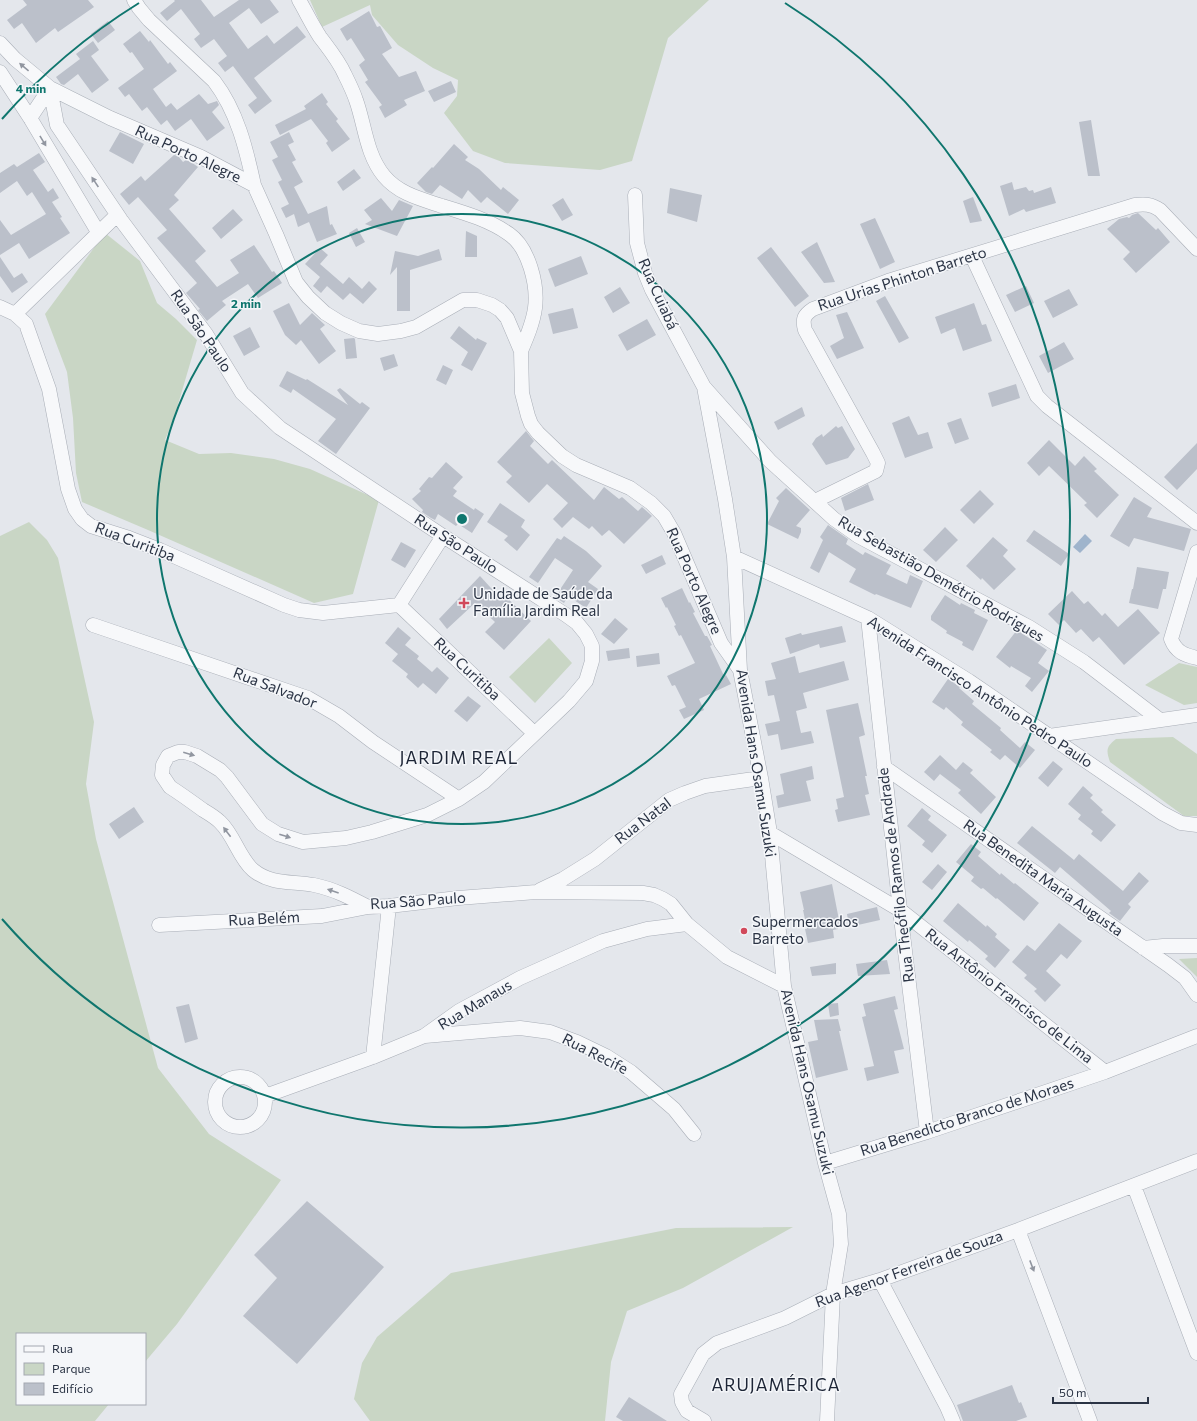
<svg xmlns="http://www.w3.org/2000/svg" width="1197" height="1421" font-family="Commissioner,sans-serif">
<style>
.green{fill:#c9d6c5}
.water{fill:#9fb4cc}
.building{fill:#bbc0ca}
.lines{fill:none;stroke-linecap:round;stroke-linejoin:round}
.street-casing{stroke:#a9aeb7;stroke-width:15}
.street{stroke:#f7f8fa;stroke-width:14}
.oneway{fill:#9196a0}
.ring{fill:none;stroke:#0f766e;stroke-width:2}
.poi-dot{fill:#d1495b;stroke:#f4f6f9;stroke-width:1.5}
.labels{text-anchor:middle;stroke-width:3;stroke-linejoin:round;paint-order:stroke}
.street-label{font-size:15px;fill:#2b3445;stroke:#f4f6f9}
.poi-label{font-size:15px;fill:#2b3445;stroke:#f4f6f9;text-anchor:start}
.quarter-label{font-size:17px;letter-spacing:1px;fill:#1d2536;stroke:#f4f6f9}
.centre{fill:#0f766e;stroke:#f4f6f9;stroke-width:2}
.ring-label{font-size:12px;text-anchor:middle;font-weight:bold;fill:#0f766e;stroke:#f4f6f9;stroke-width:3;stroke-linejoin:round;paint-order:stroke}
</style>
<rect width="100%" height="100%" fill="#e4e7ec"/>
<path class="green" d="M310,0H709L668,38L632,161L600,170L505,163L473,151L444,113L457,96L458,80L433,68L398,45L372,15L370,5L322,27Z
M105,233L140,261L157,303L176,319L197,340L174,418L165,440L199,454L231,453L274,459L310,469L379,500L353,594L314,603L148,530L82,502L76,473L73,418L67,372L45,314Z
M29,522L47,540L58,558L94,722L86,784L96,839L158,1068L209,1134L281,1180L177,1324L145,1362V1334H17V1404H109L95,1421H0V536Z
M549,638L572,663L535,703L509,677Z
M1179,663L1197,667V703L1184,705L1145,685Z
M1173,737L1197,754V816H1184L1110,762C1106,750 1106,747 1116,739Z
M1197,958V977L1179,959Z
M793,1227L683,1288L627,1311L611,1362L605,1421H370L354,1399L362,1363L377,1337L451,1273L676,1228Z"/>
<path class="water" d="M1085,534L1092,541L1080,553L1073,547Z"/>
<path class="building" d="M23,0H88L94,7L58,32L55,28L36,43L22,23L14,29L7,20L27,5Z
M174,0H201L214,17L239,0H270L279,12L261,24L249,8L229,23L248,49L267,35L274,44L297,26L306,37L254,78L272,101L255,114L248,105L257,98L233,66L225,72L218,63L227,56L214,39L201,48L194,39L200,34L181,9L167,21L160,13L175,1Z
M369,11L377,27L380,26L392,48L382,54L399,77L416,71L425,91L404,100L407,105L385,118L379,107L382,105L365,82L368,80L359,65L365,60L351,38L347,41L340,29Z
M108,21L115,30L98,43L91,34Z
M140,31L149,42L150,40L168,64L170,62L177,71L153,89L166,107L171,103L177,110L199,94L208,104L217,101L219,105L212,112L225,128L207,141L191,119L175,131L167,120L161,125L147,107L142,111L129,94L125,97L118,88L144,69L132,52L130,53L123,44Z
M93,41L99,50L91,56L109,80L92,93L78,74L64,85L61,84L56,77L80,59L76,54Z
M451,81L456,92L434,102L428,91Z
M322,93L328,102L326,104L338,119L336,121L350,139L332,152L326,143L328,141L311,119L280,135L275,125L306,109L304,106Z
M1091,120L1100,176H1088L1079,122Z
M120,132L144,144L133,164L109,151Z
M289,132L294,142L288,145L296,160L292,162L303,182L294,187L308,214L327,206L330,225L332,224L337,234L317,242L309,222L298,227L294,214L286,218L281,208L289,204L278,182L282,180L272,160L278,157L270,142Z
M454,144L468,157L465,160L479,169L501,190L503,187L519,200L508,214L487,197L481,203L468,190L462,199L440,185L432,194L426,192L417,183L432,167L433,168Z
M39,153L45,162L33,170L48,192L53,188L59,198L52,202L62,217L60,218L70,233L29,259L19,243L0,255V220L11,235L46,214L32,192L27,196L17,181L0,193V173L14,164L17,167Z
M174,155L178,156L183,162L186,160L191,162L198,167L174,195L179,200L169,209L206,251L195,261L217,287L239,273L230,260L254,245L272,272L274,271L282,283L258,298L248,284L222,301L226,305L207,321L198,310L200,309L186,293L197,283L157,238L167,230L138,197L129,205L120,194L141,176L145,181Z
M354,169L361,178L343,191L337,182Z
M1012,182L1014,190L1026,187L1029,191L1033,190L1034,193L1051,187L1056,203L1026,212L1024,209L1009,216L1000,186Z
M670,188L702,195L697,222L667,213Z
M973,197L982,221L970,223L963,201Z
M381,198L392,211L399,200L413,206L397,236L365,224L372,220L364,210Z
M563,198L573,215L562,221L552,205Z
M233,209L243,220L221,239L212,228Z
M1138,213L1156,230L1158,228L1170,242L1136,273L1123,259L1130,252L1107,229L1119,219L1127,217L1129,218L1132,215Z
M875,218L895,262L880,269L860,224Z
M357,228L365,242L356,247L349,233Z
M466,231L477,236V257H465Z
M817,242L835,282L824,283L801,252Z
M771,247L809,296L795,307L757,258Z
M320,248L328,255L320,264L343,284L349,277L362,289L369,281L377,289L363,304L350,293L343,300L327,286L321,293L313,286L320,277L305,264Z
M439,249L442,260L410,270V311H397V267L390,275L395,251L418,256Z
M581,256L588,274L555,287L548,269Z
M0,257L14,278L22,273L28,282L12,293L0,276Z
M1026,286L1034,303L1015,312L1006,295Z
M620,287L630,303L613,313L604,297Z
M1069,289L1078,305L1053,318L1044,301Z
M885,296L909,338L899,343L876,301Z
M289,303L300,325L312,313L325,325L320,329L336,351L319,364L301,340L296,345L285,335L273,311Z
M974,303L982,325L986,324L992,341L963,351L955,328L941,334L935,317Z
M573,308L578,328L553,334L548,314Z
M847,312L864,348L837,359L830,346L844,338L836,315Z
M647,319L656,335L627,351L618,335Z
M459,326L476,340L477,338L487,343L472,371L461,365L468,352L450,338Z
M250,327L260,347L244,356L233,336Z
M354,338L355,339L357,358L346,359L344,339Z
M1064,342L1074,359L1048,373L1039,356Z
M394,354L398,366L384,371L380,358Z
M443,365L453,370L446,385L436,380Z
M287,371L306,380L307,379L348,405L337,390L340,388L360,404L362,402L370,408L336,454L318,441L336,419L293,389L291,393L279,386Z
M1016,384L1020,398L992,407L988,393Z
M802,407L805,416L778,430L774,422Z
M909,416L918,435L928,432L933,448L905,458L892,423Z
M961,418L969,439L955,444L947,423Z
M836,426L838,428L842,426L855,449L848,458L826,465L812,444L816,438L822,434L823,437Z
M526,431L534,441L530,446L548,464L552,460L594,500L604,487L619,499L622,497L638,511L642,507L652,516L624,544L609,530L602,536L592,526L589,529L573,517L562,528L553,519L568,503L547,484L529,503L506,482L512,476L497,462Z
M1049,440L1075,466L1084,456L1097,469L1094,471L1119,495L1097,518L1084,505L1087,503L1049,466L1039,476L1027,463Z
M1197,443V469L1177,490L1164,477Z
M446,462L463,477L453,488L457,491L453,496L474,510L475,508L484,514L472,533L458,524L456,526L438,514L435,520L431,518L422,512L423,510L412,499L421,491L419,489L429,477L432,478Z
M868,484L874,500L845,511L841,498Z
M786,488L810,510L796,526L801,528V532L798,539L767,524L779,501L776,498Z
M980,490L994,504L974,524L960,510Z
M1134,497L1152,508L1147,517L1191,529L1184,551L1134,538L1129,547L1110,536Z
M500,503L525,520L521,527L530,535L517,551L504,540L508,536L487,522Z
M828,525L848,539L846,544L863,555L865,552L891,565L886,574L907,584L910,575L923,581L911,608L876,594L875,595L849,582L856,569L829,552L819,573L810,568L823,540L820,537Z
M945,527L958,540L936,562L923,550Z
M1034,530L1069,554L1061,566L1026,541Z
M564,536L586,551L602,566L588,582L598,589L586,608L568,596L564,603L555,597L573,570L555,558L538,583L529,577L557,538L561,540Z
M993,537L1008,550L1003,556L1016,569L994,590L982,578L981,580L966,566Z
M401,542L416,550L405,568L391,560Z
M662,555L666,564L646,574L641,565Z
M1137,567L1169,572L1166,589H1163L1158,609L1129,603L1132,589H1133Z
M480,576L501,599L504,595L531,621L504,650L485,632L495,622L475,603L447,629L439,619Z
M682,588L689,603L690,602L695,612L693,613L705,636H707L712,645L710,646L724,676L726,675L731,684L699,699L704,710L684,719L679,710L686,707L675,685L672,686L667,676L695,663L681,635L679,636L674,626L676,625L667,607L666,608L661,598Z
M1072,591L1084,604L1088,601L1102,616L1105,613L1118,627L1138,609L1160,633L1124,665L1099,637L1093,642L1081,629L1076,633L1064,620L1059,625L1048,614Z
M945,595L960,605L961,603L975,610L974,613L988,620L973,651L962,645L963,642L946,633L947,631L931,620V616Z
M615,618L628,629L614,644L601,634Z
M842,626L846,642L820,648L819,644L790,654L785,638L801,633L802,635Z
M398,627L411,638L405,645L419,656L417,659L432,672L437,667L449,678L436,694L423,683L418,688L406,677L408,674L392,661L398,654L385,643Z
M1017,630L1047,650L1038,663L1049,671L1032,692L1025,686L1031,678L1011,666L1010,668L996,657Z
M629,648L630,658L608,661L606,651Z
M659,653L660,664L637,667L636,656Z
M795,656L799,673L844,661L849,680L803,693L807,708L796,711L801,733L811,731L814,743L781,750L778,734L768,736L765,724L780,721L774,695L768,696L765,681L776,679L771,663Z
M948,679L960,687L959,688L974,701L972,704L1001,728L1000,730L1020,748L1025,742L1035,750L1020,768L1005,755L1000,760L990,752L992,750L961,725L963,722L946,707L944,710L932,702Z
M468,696L481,706L467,722L454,711Z
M858,703L865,735L859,737L867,776H865L869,794L865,795L870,815L838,822L835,810L838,809L836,799L844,797L826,710Z
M940,755L956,770L963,762L973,770L970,773L996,797L981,814L958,793L961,790L940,774L934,781L924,772Z
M1053,761L1063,769L1048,787L1038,778Z
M812,766L814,779L806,781L811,801L778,808L776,796L784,794L780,774Z
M1083,786L1093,795L1090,798L1103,810L1101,812L1116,825L1101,842L1091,834L1093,831L1078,819L1081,815L1068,804Z
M134,807L144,822L119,839L109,824Z
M922,808L931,816L928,820L947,835L932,853L922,845L925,841L907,826Z
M1032,826L1074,860L1079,854L1123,891L1139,872L1149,881L1128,904L1131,907L1120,921L1109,913L1111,911L1060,867L1055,873L1017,843Z
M971,844L981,852L978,856L1000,875L1001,873L1014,884L1015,883L1039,903L1024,921L997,898L996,899L983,888L981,889L971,881L974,877L956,862Z
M938,864L947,872L932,890L922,882Z
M832,884L839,920L838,929L833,930L834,938L808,943L805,929H807L803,910H804L800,892Z
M958,903L986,927L987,925L997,934L995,937L1010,950L995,968L985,959L988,956L969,940L968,942L943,921Z
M877,907L880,920L849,927L847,914Z
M1059,923L1082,941L1067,959L1061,954L1046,971L1061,985L1045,1002L1034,991L1037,989L1024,978L1027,975L1012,962L1027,945L1035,951Z
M887,960L890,974L858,976L856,964Z
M836,963V974L812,976L810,967Z
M895,996L898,1009L894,1010L904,1049L894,1051L899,1073L867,1081L864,1068L874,1066L862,1017L866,1016L863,1004Z
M838,1003L839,1015L830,1017L828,1004Z
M189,1004L198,1039L185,1043L176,1007Z
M838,1019L841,1031H839L848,1070L816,1078L808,1042L818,1040L814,1020Z
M307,1201L384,1267L297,1364L243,1316L277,1278L254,1255Z
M1012,1385L1019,1403L1021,1402L1027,1417L1016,1421H963L957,1405Z
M629,1397L667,1421H623L616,1417Z"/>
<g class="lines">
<g class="street-casing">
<path id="street" d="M134,0L139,8L149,20L214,81C237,111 246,148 254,185
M299,0C306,12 312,25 320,37C329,49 339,61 345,75C349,83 353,91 356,100C365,125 366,154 384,176C399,194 421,199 442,206C465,213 489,220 509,234C529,248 538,285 535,308C533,323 527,337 521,351
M0,43L15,59L50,88L110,118L201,157L254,185L276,234L296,282L308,297L325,313L341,323L359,331L378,334L401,331L416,327L463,300H477L492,305L500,310L507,318L521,351L522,393L528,416L531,424L538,433L562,456L576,465L630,488L651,503L664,516L674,533L721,643L740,670
M0,72L30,118L98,232
M50,88L57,125L121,220L206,334L242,393L280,428L443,536L566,615L577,623L586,634L592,646V661L586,681L569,701L484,782L459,799L427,815L372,832L346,838L303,842L278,834L262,824L227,777L220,770L197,756L185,752H178L168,756L163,765L162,775L170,787C181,794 192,802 203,810C208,813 215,817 220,822C234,835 239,858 253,870C271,885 293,881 314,885C334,889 351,898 368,907
M30,118L50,88
M635,195L637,243L645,273L652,290L704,387L770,461L834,519L858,536L1029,627L1084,662L1160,720
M972,256L1037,396L1047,406L1197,523
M0,307L15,314L117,215
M15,314L26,324L49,389L68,489L75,509L82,519L91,526L129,538L160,550L284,605L299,610L323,613L399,605L534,733
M704,387L725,499L734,557L740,670L761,778L770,833L784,986L825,1163L839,1214L841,1244L833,1294L827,1421
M815,501L876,471L878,463L873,453L805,330C802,319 804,315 813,309L888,281L1135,205C1145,204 1151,204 1160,210L1197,249
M1197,552L1171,639C1176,652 1184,655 1197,658
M734,557L868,618L969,681L1162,813L1181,823L1197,825
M399,605L443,536
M868,618L900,910L927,1132
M93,625L308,698L339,716L373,742L459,799
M1049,736L1197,715
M884,767L1168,965L1185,978L1197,995
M770,833L900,910L1105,1072
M540,890L563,879L595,859L669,800L685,793L705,786L761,778
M159,925L322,916L368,907L389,906L458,898L536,892L643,893L654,895L663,899L671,904L687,924L727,957L784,986
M1143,948L1163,946H1197
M425,1036L520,1028L550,1032L577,1042L606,1056L631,1072L674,1109L694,1134
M373,1057L389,906
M215 1102a25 25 0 1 1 50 0a25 25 0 1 1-50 0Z
M265,1096L373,1057L424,1036L459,1011L520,978L603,941L647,929L687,924
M825,1163L927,1132L1105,1072L1197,1036
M1134,1186L1197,1353
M1018,1230L1090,1421
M880,1280L947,1407L953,1421
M704,1421L687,1411L682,1402L681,1394L703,1354L717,1343L785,1318L833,1294L880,1280L1018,1230L1197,1161"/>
</g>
<use href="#street" class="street"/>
</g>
<defs><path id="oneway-solid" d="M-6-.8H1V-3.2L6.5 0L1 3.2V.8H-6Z"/></defs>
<g class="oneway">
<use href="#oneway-solid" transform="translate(24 67) rotate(-140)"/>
<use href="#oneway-solid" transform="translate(43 141) rotate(59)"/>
<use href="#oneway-solid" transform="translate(95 182) rotate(-124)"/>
<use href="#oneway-solid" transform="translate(189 754) rotate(16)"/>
<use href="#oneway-solid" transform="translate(227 832) rotate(-127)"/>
<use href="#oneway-solid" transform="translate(285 836) rotate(18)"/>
<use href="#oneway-solid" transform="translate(333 891) rotate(-161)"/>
<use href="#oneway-solid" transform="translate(1032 1266) rotate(69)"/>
</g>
<g class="ring">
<circle cx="462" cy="519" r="305"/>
<path d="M2 119A609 609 0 0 1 139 3M785 3A609 609 0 1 1 2 919"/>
</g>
<g class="poi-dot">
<path d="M462 597h4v4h4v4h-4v4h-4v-4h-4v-4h4z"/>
<circle cx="744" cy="931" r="4"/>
</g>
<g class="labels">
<g class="street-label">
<text transform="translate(188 154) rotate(25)" y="5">Rua Porto Alegre</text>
<text transform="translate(902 279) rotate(-18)" y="5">Rua Urias Phinton Barreto</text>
<text transform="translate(658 294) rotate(66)" y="5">Rua Cuiabá</text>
<text transform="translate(201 331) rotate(56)" y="5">Rua São Paulo</text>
<text transform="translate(135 542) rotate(21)" y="5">Rua Curitiba</text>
<text transform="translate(456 544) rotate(33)" y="5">Rua São Paulo</text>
<text transform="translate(941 579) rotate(30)" y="5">Rua Sebastião Demétrio Rodrigues</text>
<text transform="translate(694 581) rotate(66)" y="5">Rua Porto Alegre</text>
<text transform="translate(467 669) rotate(43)" y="5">Rua Curitiba</text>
<text transform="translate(275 688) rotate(21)" y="5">Rua Salvador</text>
<text transform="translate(980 692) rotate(33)" y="5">Avenida Francisco Antônio Pedro Paulo</text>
<text transform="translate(756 763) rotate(81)" y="5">Avenida Hans Osamu Suzuki</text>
<text transform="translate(643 821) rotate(-37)" y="5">Rua Natal</text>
<text transform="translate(896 875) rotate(-97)" y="5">Rua Theófilo Ramos de Andrade</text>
<text transform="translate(1043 878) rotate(35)" y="5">Rua Benedita Maria Augusta</text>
<text transform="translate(418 901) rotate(-4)" y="5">Rua São Paulo</text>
<text transform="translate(264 919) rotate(-3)" y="5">Rua Belém</text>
<text transform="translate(1009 996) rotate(38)" y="5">Rua Antônio Francisco de Lima</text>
<text transform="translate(475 1005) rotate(-31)" y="5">Rua Manaus</text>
<text transform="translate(595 1054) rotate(27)" y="5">Rua Recife</text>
<text transform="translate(807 1082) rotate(77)" y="5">Avenida Hans Osamu Suzuki</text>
<text transform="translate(967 1117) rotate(-18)" y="5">Rua Benedicto Branco de Moraes</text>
<text transform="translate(909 1269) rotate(-20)" y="5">Rua Agenor Ferreira de Souza</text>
</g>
<g class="poi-label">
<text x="473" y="599">Unidade de Saúde da<tspan x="473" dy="17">Família Jardim Real</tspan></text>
<text x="752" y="927">Supermercados<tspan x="752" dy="17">Barreto</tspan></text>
</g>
<g class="quarter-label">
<text x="459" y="764">JARDIM REAL</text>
<text x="776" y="1391">ARUJAMÉRICA</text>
</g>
</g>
<circle cx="462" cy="519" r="6" class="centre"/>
<g class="ring-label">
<text x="31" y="93">4 min</text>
<text x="246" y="308">2 min</text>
</g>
<rect x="16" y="1333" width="130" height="72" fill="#f4f6f9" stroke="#a4a8b1"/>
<rect x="24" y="1346" width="20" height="6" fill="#f7f8fa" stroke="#a4a8b1"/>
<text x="52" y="1353" font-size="12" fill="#2b3445">Rua</text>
<rect x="24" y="1363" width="20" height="12" fill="#c9d6c5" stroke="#a4a8b1"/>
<text x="52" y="1373" font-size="12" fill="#2b3445">Parque</text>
<rect x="24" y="1383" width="20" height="12" fill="#bbc0ca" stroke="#a4a8b1"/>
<text x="52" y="1393" font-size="12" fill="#2b3445">Edifício</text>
<path d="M1053 1397v6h95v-6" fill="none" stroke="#2b3445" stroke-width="2"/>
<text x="1059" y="1397" font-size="12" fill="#2b3445" stroke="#f4f6f9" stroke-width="3" paint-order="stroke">50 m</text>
</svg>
